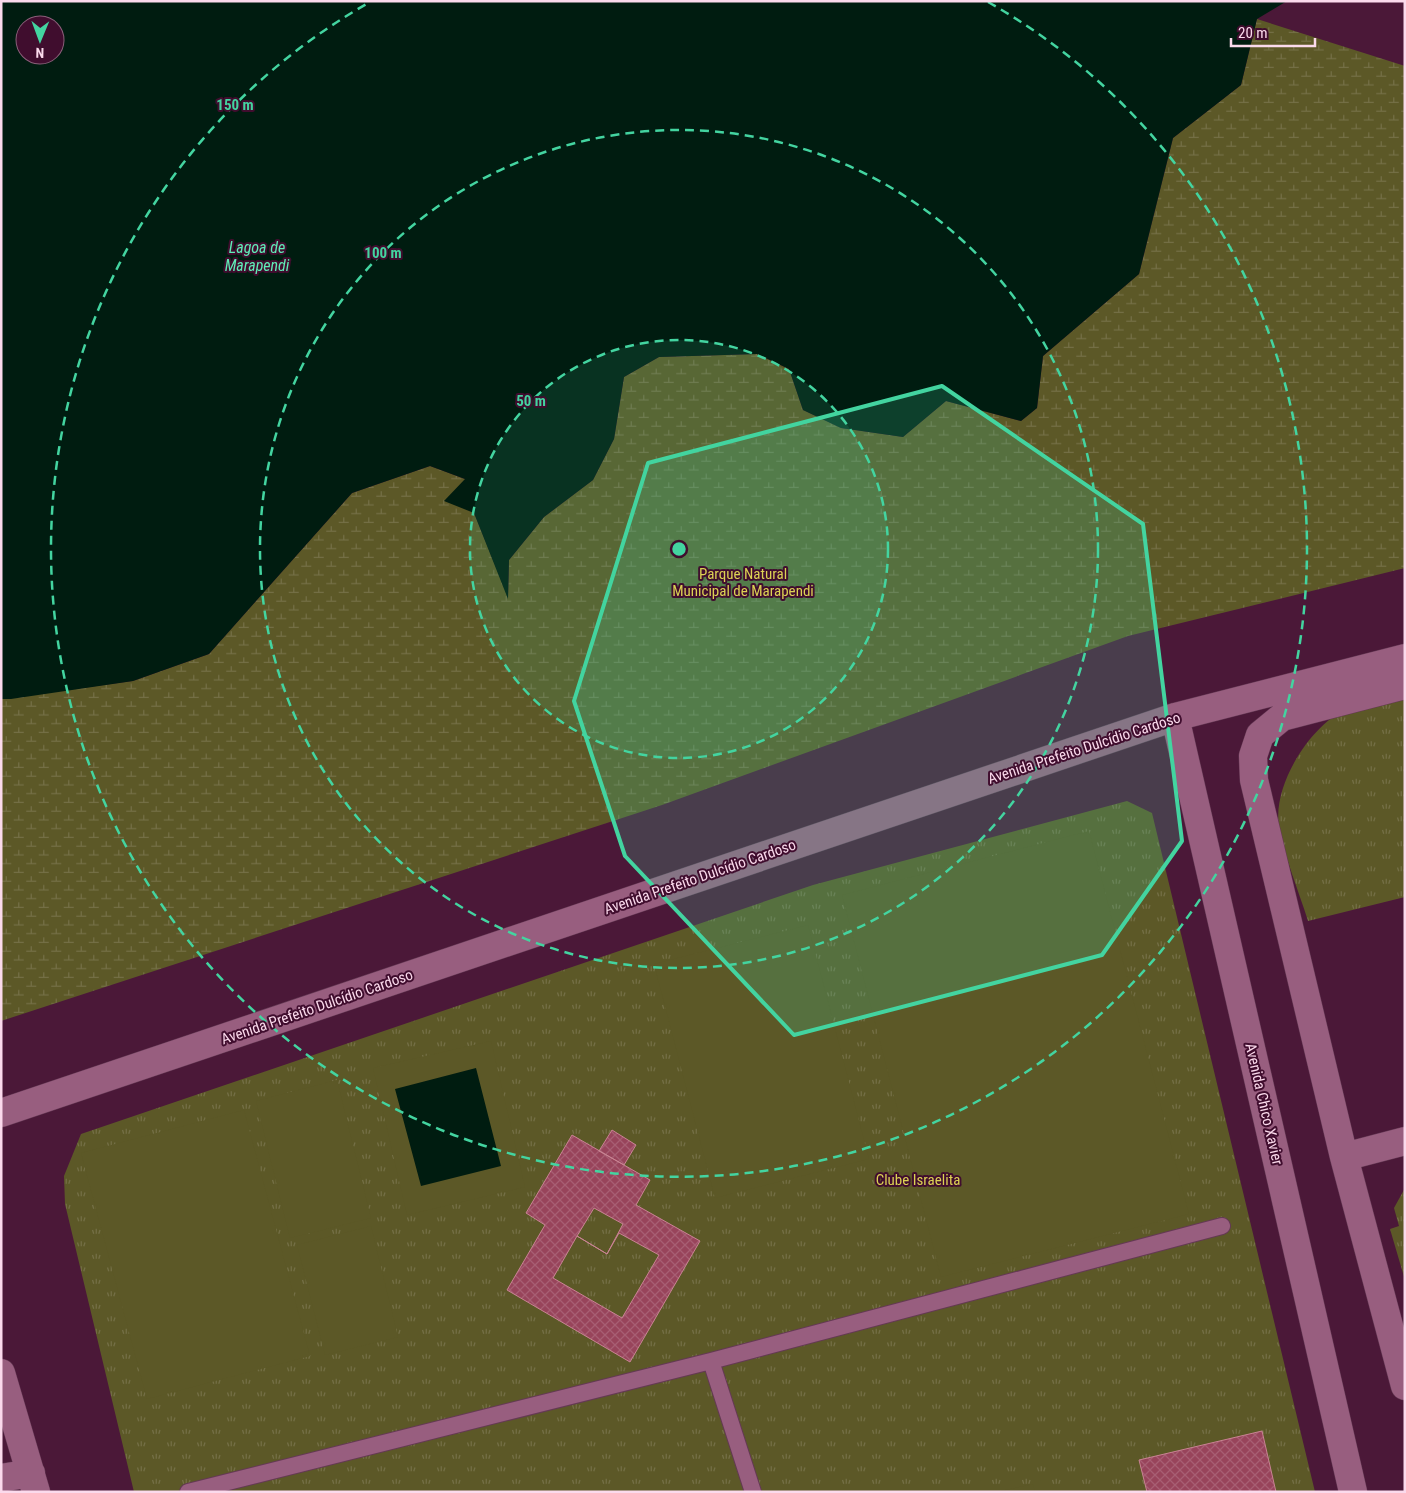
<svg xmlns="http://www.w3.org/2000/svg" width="1406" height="1493" font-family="'Roboto Condensed',sans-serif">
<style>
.grass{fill:url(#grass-tufts)}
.wetland{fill:url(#wetland-marsh)}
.garden{fill:#5c5827}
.water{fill:#001c10;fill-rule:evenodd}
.building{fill:url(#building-cross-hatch);stroke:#c98393;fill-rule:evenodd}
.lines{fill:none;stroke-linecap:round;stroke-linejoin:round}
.lane-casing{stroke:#643954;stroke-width:18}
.street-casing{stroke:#643954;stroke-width:29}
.lane{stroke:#985e7f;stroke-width:16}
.street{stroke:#985e7f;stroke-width:28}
.marked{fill:#43d4a0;fill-opacity:0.2;stroke:#43d4a0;stroke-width:4;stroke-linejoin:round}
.ring{fill:none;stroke:#43d4a0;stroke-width:2.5;stroke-dasharray:9 6}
.labels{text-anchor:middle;stroke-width:4;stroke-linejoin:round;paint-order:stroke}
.park-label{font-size:15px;fill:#dcd254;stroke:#400d2e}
.street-label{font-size:15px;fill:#fbdaec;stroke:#400d2e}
.water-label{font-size:16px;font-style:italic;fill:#5fedb7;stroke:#400d2e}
.centre{fill:#43d4a0;stroke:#400d2e;stroke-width:2.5}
.ring-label{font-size:15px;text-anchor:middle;font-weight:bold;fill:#43d4a0;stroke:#400d2e;stroke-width:4;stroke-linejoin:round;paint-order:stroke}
</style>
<defs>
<pattern id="grass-tufts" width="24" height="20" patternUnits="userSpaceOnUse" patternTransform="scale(1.25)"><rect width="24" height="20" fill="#5c5827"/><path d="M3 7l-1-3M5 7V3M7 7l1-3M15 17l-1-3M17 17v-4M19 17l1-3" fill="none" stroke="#746f46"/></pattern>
<pattern id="wetland-marsh" width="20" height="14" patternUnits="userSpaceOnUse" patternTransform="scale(1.25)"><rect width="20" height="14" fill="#5c5827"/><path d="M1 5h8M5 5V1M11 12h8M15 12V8" fill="none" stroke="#746f46"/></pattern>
<pattern id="building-cross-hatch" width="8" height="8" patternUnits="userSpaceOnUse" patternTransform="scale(1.25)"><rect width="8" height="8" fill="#98445b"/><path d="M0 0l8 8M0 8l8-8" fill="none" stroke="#a75e73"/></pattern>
</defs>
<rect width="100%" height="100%" fill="#4b1838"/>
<path class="grass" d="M1405,693V897L1308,921C1299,892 1284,856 1279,826C1272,784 1313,720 1353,706C1369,700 1388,697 1405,693Z
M1127,801L1152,813L1315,1492H134L65,1204L64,1176L81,1134L813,885Z
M1405,1188V1280L1390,1229L1399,1226L1394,1208Z"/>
<path class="wetland" d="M1257,19L1405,66V568L1128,636L662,805L1,1021V699L133,681L209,654L352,493L430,466L465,479L474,513L508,597L509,560L544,517L593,480L614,439L624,377L659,357L757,354L789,369L803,410L841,428L903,437L946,401L1021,421L1037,408L1043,356L1139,274L1173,138L1241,85Z"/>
<path class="garden" d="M1089,831L1189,1214L941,1277L842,895Z
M808,925L869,1159L715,1198L654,964Z
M491,1041L525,1187L407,1215L373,1068Z
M337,1080L371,1218L290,1238L256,1101Z
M244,1110L310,1356L147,1399L81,1153Z
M371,1226L398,1337L325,1355L297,1245Z
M1033,1484L1035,1492H996Z"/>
<path class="water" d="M1,1H1287L1257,19L1241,85L1173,138L1139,274L1043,356L1037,408L1021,421L946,401L903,437L841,428L803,410L789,369L757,354L659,357L624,377L614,439L593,480L544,517L509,560L508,599L474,513L444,501L465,479L430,466L352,493L209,654L133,681L11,699H1ZM25,25H55V55H25Z
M476,1068L501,1166L421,1186L395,1089Z"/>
<path class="building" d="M612,1130L636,1145L624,1165L599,1151Z
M572,1135L650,1180L636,1205L700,1241L630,1362L507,1290L545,1225L526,1213ZM619,1233L659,1255L622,1318L553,1278L577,1236L607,1254Z
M594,1208L623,1224L607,1254L577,1236Z
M1262,1431L1276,1492H1147L1139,1460Z"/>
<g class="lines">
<g class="lane-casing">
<path id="lane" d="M711,1361L753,1492
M188,1492L711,1361L1222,1226"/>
</g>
<g class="street-casing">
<path id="street" d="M1405,685L1282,717L1260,735L1253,756L1254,780L1344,1157L1405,1386
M1175,717L1353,1492
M1,1113L1175,717L1405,658
M1344,1157L1405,1141
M1,1373L36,1492
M1,1478L31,1473"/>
</g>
<use href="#lane" class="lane"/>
<use href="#street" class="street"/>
</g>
<path class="marked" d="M942,386L1143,524L1182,841L1102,955L794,1035L625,856L574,701L648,463Z"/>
<circle cx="679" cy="549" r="209" fill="#43d4a0" fill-opacity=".12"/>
<g class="ring">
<circle cx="679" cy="549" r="209"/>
<circle cx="679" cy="549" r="419"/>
<path d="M988 2A628 628 0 1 1 370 2"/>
</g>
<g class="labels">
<g class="park-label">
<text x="743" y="579">Parque Natural<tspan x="743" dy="17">Municipal de Marapendi</tspan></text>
<text x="918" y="1185">Clube Israelita</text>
</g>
<g class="street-label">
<text transform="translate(1084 748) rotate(-18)" y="5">Avenida Prefeito Dulcídio Cardoso</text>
<text transform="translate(700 877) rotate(-19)" y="5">Avenida Prefeito Dulcídio Cardoso</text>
<text transform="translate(317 1007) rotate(-19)" y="5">Avenida Prefeito Dulcídio Cardoso</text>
<text transform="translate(1264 1104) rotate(77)" y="5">Avenida Chico Xavier</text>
</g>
<g class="water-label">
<text x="257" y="253">Lagoa de<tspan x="257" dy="18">Marapendi</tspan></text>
</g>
</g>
<circle cx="679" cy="549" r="8" class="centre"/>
<g class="ring-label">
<text x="235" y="110">150 m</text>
<text x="383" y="258">100 m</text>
<text x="531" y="406">50 m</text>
</g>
<rect width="1406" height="1493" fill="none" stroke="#fbdaec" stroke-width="5"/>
<g transform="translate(40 40) rotate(181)"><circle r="24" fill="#400d2e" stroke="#8b5f7a"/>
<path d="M0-4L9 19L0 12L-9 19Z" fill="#43d4a0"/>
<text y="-8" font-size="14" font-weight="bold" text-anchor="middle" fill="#fbdaec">N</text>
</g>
<path d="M1231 38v8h84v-8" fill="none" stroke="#fbdaec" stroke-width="2.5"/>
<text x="1238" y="38" font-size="15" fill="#fbdaec" stroke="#400d2e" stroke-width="4" paint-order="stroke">20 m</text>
</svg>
